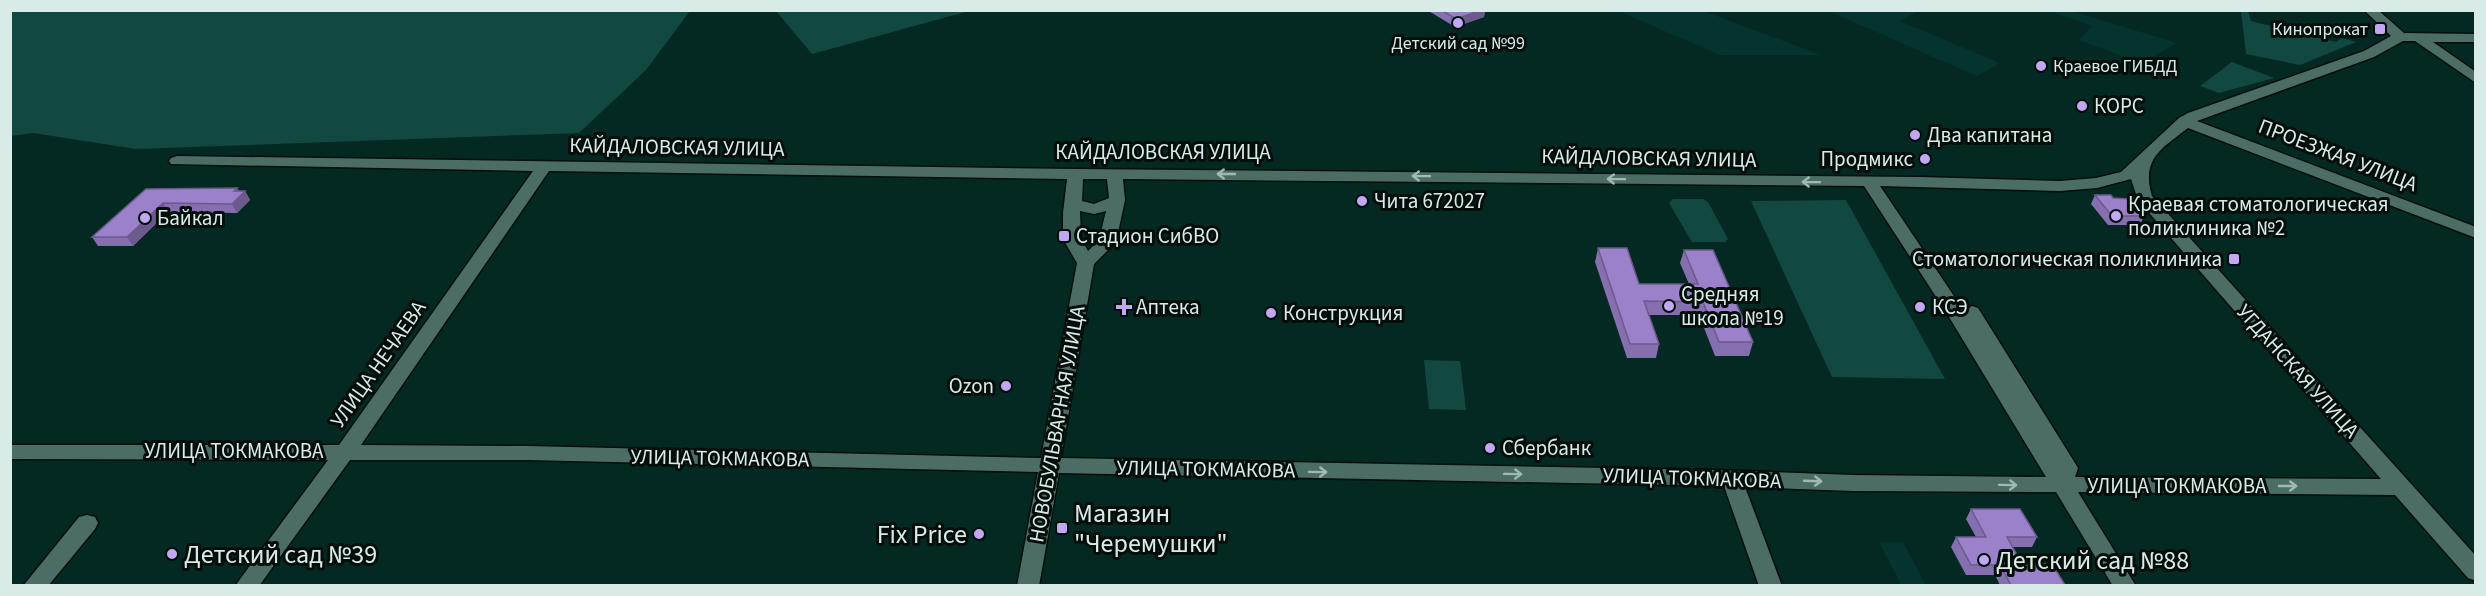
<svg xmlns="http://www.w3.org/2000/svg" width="2486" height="596" font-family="'Source Sans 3',sans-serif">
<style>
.built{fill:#04342d}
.green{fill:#114940}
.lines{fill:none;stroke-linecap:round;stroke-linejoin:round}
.minor-casing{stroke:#000f0b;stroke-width:3}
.minor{fill:#4b6d66;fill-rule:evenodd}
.wall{fill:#856fae}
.shaded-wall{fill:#6c5a8d}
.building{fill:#9b81ca;stroke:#6c5a8d;stroke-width:1.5}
.oneway{stroke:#a0b9b3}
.poi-dot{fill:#c2a8f3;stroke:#030e0b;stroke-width:2}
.labels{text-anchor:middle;stroke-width:6;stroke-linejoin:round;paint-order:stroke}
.far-poi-label{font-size:18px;fill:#d9ebe7;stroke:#030e0b;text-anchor:end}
.poi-label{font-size:21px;fill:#d9ebe7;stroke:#030e0b;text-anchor:start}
.street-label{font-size:21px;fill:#d9ebe7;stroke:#030e0b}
.near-poi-label{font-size:26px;fill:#d9ebe7;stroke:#030e0b;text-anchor:start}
</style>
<rect width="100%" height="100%" fill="#042822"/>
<path class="built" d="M1618,11H1704L1821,55H1720Z
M1828,11H1918L1900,21L2000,63L1977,76Z
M2049,11H2072L2177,43L2141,63L2079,40L2092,26Z
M1879,542H1903L1926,585H1901Z"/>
<path class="green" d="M10,11L11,10L690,11L646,70L579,133L136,149L33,133L11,136Z
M776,11H969L812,54Z
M2241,11H2248L2251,21L2336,42L2342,38L2356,42L2300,65L2246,54Z
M2232,62L2274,78L2219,93L2200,86Z
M1673,199H1703L1708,202L1728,239L1725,242H1692L1669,203Z
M1846,200L1945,379L1832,377L1751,201Z
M1424,360L1460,361L1466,410L1429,409Z"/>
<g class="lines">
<g class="minor-casing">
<path id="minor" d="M2364,10H2378L2404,33L2476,34V42H2433L2476,72V83L2415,41H2403L2374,57L2197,121L2476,227V238L2188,128C2161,149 2141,159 2152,196L2476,556V581L2468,578L2395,495L2078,492L2136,586H2113L2056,492L1853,491L1745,487L1782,586H1759L1724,486L1059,473L1039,586H1017L1038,472L527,460H350L259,586H235L328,460L10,459V445H339L533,171L171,164L169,161L171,158L177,156L1076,169L1920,177L2060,181L2096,178L2121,172L2179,118L2188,113L2364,51L2391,36ZM549,171L1067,179L1063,213V239L1077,263L1041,458L527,446L361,445ZM1083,179H1107L1109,198L1094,204L1082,201ZM1123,179L1864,186L1946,312L2046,477L1853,475L1716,470L1061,458L1094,264L1116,242L1125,200ZM2131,179L2138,200L2381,479L2075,477L2078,468L2075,463L1978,308L1972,306L1964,311L1880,186L2060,191L2097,188ZM1080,211L1094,214L1106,211L1099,240L1088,251L1081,239Z
M87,515L95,517L98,523L95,529L48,586H23L79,517Z"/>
</g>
<use href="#minor" class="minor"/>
</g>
<path class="wall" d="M1427,10H1485L1484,17L1455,27Z
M237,188L239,191H245L250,200L237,213L168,212L133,246H98L92,237L146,189Z
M2095,195L2113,198L2144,216L2140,225H2108L2091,204Z
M1598,248L1639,284H1689L1680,263L1684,250L1753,342L1749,356H1715L1699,315H1649L1659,344L1656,358H1627L1595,262Z
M1971,509L2037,537L2032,547H2012L2022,564L2065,585H2000L1995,575H1966L1951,547L1956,537H1976L1966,519Z"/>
<path class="shaded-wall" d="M1481,10H1485L1484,17L1455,27L1456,19Z
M237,188L241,195L245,191L250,200L237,213L232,204L234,191Z
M163,203L168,212L133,246L127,237Z"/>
<path class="building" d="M1441,10H1481L1456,19Z
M237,188L234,191H245L232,204L163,203L127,237H92L146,189Z
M2095,195H2111L2113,198L2129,199L2144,216H2112Z
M1598,248H1627L1639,284H1698L1684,250H1713L1753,342H1719L1703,302L1644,301L1659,344H1630Z
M1971,509H2020L2037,537H2007L2022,564H2052L2065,585H2011L2000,565H1971L1956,537H1986Z"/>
<defs><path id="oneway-shaft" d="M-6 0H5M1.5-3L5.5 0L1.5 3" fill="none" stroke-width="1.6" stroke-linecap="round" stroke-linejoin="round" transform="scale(1.5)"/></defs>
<g class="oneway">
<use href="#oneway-shaft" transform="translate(1226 174) rotate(-180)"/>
<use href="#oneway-shaft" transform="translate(1421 176) rotate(-179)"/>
<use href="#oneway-shaft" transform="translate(1616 179) rotate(-179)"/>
<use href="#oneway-shaft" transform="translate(1811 182) rotate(-179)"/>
<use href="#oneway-shaft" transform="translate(1318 472) rotate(1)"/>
<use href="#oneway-shaft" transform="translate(1513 474) rotate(1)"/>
<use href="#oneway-shaft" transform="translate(1813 481) rotate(2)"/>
<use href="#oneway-shaft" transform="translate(2008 485) rotate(1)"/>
<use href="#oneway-shaft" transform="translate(2288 486)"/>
</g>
<g class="poi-dot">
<circle cx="1458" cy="23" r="6"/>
<rect x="2374" y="23" width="12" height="12" rx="3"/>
<circle cx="2041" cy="66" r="6"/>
<circle cx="2082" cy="106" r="6"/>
<circle cx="1915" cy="135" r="6"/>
<circle cx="1925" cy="159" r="6"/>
<circle cx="1362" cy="201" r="6"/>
<circle cx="2116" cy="216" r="6"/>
<circle cx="145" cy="218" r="6"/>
<rect x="1058" y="230" width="12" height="12" rx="3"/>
<rect x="2228" y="253" width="12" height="12" rx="3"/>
<circle cx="1669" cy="306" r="6"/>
<path d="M1121 298h6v6h6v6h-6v6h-6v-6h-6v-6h6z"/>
<circle cx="1920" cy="307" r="6"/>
<circle cx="1271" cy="313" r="6"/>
<circle cx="1006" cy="386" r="6"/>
<circle cx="1490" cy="448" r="6"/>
<rect x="1056" y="522" width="12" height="12" rx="3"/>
<circle cx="979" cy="534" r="6"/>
<circle cx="172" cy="554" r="6"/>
<circle cx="1984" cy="560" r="6"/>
</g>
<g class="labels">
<g class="far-poi-label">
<text x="2368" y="35">Кинопрокат</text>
<text x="1458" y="49" text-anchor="middle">Детский сад №99</text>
<text x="2053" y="72" text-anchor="start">Краевое ГИБДД</text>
</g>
<g class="poi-label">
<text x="2094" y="113">КОРС</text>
<text x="1927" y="142">Два капитана</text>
<text x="1913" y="166" text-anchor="end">Продмикс</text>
<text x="1374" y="208">Чита 672027</text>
<text x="2128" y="211">Краевая стоматологическая<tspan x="2128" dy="24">поликлиника №2</tspan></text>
<text x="157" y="225">Байкал</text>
<text x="1076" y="243">Стадион СибВО</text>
<text x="2222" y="266" text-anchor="end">Стоматологическая поликлиника</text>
<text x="1681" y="301">Средняя<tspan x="1681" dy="24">школа №19</tspan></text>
<text x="1136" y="314">Аптека</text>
<text x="1932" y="314">КСЭ</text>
<text x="1283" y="320">Конструкция</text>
<text x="994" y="393" text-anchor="end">Ozon</text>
<text x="1502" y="455">Сбербанк</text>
</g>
<g class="street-label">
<text transform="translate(677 147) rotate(1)" y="7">КАЙДАЛОВСКАЯ УЛИЦА</text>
<text x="1163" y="159">КАЙДАЛОВСКАЯ УЛИЦА</text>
<text transform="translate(2338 155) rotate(21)" y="7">ПРОЕЗЖАЯ УЛИЦА</text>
<text transform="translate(1649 158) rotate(1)" y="7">КАЙДАЛОВСКАЯ УЛИЦА</text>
<text transform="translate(378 364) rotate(-55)" y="7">УЛИЦА НЕЧАЕВА</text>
<text transform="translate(2298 371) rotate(48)" y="7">УГДАНСКАЯ УЛИЦА</text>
<text transform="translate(1057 424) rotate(-80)" y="7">НОВОБУЛЬВАРНАЯ УЛИЦА</text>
<text x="234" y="458">УЛИЦА ТОКМАКОВА</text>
<text transform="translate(720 458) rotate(1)" y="7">УЛИЦА ТОКМАКОВА</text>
<text transform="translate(1206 469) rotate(1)" y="7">УЛИЦА ТОКМАКОВА</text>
<text transform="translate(1692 478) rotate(2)" y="7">УЛИЦА ТОКМАКОВА</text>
<text x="2177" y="493">УЛИЦА ТОКМАКОВА</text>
</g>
<g class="near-poi-label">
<text x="1074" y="522">Магазин<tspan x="1074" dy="30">"Черемушки"</tspan></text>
<text x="967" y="543" text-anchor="end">Fix Price</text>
<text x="184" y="563">Детский сад №39</text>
<text x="1996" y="569">Детский сад №88</text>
</g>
</g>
<rect width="2486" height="596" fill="none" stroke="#d9ebe7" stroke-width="24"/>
</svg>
